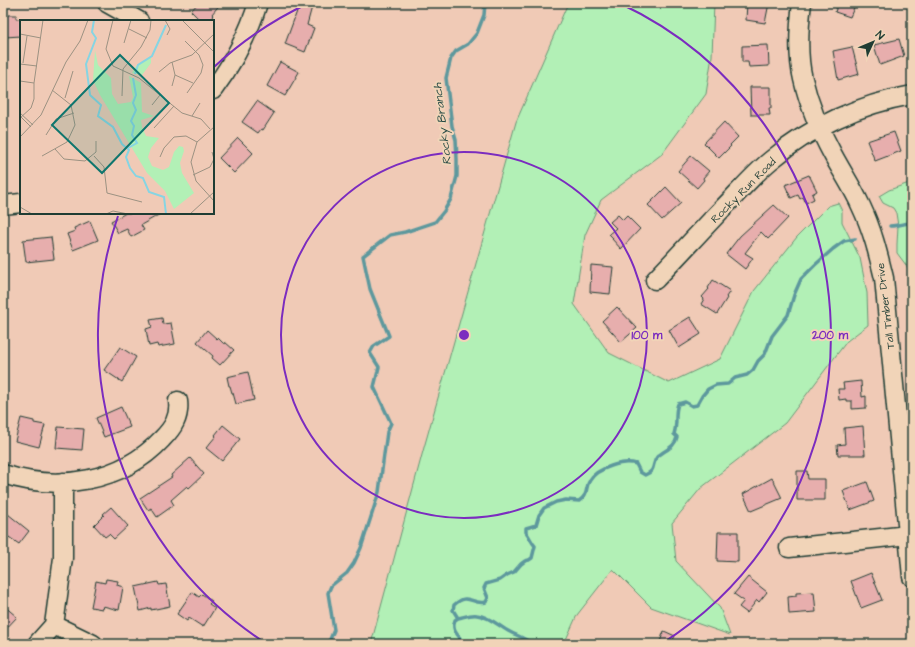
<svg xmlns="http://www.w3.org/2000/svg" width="915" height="647" font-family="'Architects Daughter',sans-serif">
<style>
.green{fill:#b2f0b6;stroke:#689675}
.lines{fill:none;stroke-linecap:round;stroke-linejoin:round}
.stream{stroke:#5d989d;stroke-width:3.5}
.building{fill:#e7aead;stroke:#1f3d34}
.minor-casing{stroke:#1f3d34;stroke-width:21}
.minor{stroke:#f1d4b8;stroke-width:18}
.ring{fill:none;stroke:#7b2cbf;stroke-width:2}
.labels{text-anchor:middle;stroke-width:4;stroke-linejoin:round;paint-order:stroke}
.street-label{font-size:11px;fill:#1f3d34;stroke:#f1d4b8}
.water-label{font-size:12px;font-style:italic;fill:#294c46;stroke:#f1d4b8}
.inset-river{fill:none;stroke:#86d5e3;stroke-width:2}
.inset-road{fill:none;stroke:#9c9282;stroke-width:1}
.view{fill:#0f766e;fill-opacity:0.15;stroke:#0f766e;stroke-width:2}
.inset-edge{fill:none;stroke:#1f3d34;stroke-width:2}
.centre{fill:#7b2cbf;stroke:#f1d4b8;stroke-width:2}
.ring-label{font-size:12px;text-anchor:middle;font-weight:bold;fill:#7b2cbf;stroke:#f1d4b8;stroke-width:4;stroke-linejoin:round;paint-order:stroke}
</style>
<rect width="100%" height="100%" fill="#f0cab6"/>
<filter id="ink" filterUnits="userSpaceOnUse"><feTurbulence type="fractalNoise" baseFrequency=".025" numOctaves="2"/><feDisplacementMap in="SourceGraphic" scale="8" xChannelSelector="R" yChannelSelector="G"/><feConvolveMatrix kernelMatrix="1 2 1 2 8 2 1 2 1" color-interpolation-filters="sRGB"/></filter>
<g filter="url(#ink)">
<path class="green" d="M568,3H714L712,56L706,94L662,154L601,200L585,235L574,304L609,353L669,383L720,359L754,291L797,237L828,206L838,203L842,211V222L860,258L867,293L868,325L847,341L785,423L701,488L672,523L676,561L720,608L730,635L651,607L613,569L577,615L564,644H371L423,451L516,122Z
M912,182V273L897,253V244L898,226L896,213L893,208L883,203L879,196L889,190Z"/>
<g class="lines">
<path class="stream" d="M890,226C898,226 904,223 912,223
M458,618C464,617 470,614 477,615C489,616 500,627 510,632C518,636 526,639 533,644
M328,644L334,630L328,593L331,586L347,573L354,563L361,548L379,492L387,432L391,423L374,387L379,367L370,353L374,346L389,336L370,289L363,256L390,235L405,232L435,222L444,211L451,199L457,176V159L456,140L452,126L446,78L451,58L456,51L468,44L477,33L484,15L485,3
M459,644L460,638C455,632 452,628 455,620L458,618L453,610L454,605C469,591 472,606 486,602L488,598L484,588L486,584L500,580L507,575L514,572L521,564L525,561L529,560L532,558L535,546C531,542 530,537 526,532V528L536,525L539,515L544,508L556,502L566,500L579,501C590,493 584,489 590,480C597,468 624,460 636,464L640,472L645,475C657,470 651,464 657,457C664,450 675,448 677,437L674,434C678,421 674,414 678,404L685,402L692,406L697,405L702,396L708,389L716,385L728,384L735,378L747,375L753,370L758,361L765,354L772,336L788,315L794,295L801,279L815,265L833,249L844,241L855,239"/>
</g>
<path class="building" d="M198,3H221L212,14L214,16L209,21H201L191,11Z
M300,3H313L307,25L314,28L305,52L285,44Z
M747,3H769L765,23L746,20Z
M838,3H856L850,17L835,12Z
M4,15H16V19H21V36L5,37Z
M899,39L904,56L880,65L874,45Z
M768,45L769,66L749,67L748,62H742V46Z
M852,47L859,74L838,80L833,51Z
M280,62L299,72L285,96L267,86Z
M750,87H771V108H769L770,115H751Z
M257,101L274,113L263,130L261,129L258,133L242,122Z
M724,122L738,137L730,145L731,146L719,158L704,143Z
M894,132L901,151L875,161L867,141Z
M238,138L253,153L234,173L219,158Z
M691,156L709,171L703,178L704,180L697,188L678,171Z
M809,175L817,191L812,194L814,199L806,203L803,197L800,199L798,195L791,198L785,185Z
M666,187L681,203L662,220L648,205Z
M774,205L788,218L768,239L761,232L745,253L753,258L745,269L726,254L740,236Z
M126,213H162L141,225L144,230L131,237L127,229L118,233L111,221Z
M618,215L623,220L627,216L640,229L621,249L612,239L613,238L609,234L616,228L610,222Z
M90,221L98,240L73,250L67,234L75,231L74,228Z
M51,237L54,259L26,262L23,240Z
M591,265L613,267L610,294L590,292Z
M713,280L730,291L726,297L727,298L717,314L701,304L704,299L702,297L709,289L708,288Z
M617,307L637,328L621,342L602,321Z
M690,317L701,334L679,348L669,330Z
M162,318L163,324L171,323L175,344L158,347L157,344L149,346L146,329L152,327L150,320Z
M207,330L217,339L218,338L224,344L225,342L234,350L220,365L212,358L213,356L197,342Z
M120,347L136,357L122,382L104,370Z
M248,372L254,400L236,404L233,393H232L230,386H229L227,377Z
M861,381L862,397L866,396V408L852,409V401H846V399L839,400L838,389H844L843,383Z
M121,407L130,427L104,437L96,418Z
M21,418L34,421V423L45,425L39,447L15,441Z
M223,425L240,439L222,461L206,448L216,436L215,435Z
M863,426L865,455H838L837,445L845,444L844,428Z
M58,427L84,429L82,450L56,448Z
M190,458L204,474L189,488L187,486L171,500L174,505L157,517L151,508L148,510L140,498L172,477L171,475Z
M797,471H807L808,479H825V500H797Z
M772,478L782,498L751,511L743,494Z
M867,482L874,501L850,510L843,491Z
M111,507L128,526L114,539L109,534L105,537L94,525L104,515L103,514Z
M3,510L29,531L19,544L3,533Z
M718,532H738V562L717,561Z
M871,573L882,600L861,608L851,581Z
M748,577L767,592L759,602L757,600L747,613L739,607L744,601L734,594Z
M106,579L118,581L117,585L123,587L119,610L103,606L102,609L91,607L96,581L105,583Z
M158,582L159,585L166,584L170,606L151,610V608L140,611L135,587Z
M192,592L199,597L202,594L212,601L209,604L215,608L203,627L189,618L187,621L177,614Z
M814,592L816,612L789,614L788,597L796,596V593Z
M3,605L17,617L3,632Z
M664,631L675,636L671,644H659Z"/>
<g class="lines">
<g class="minor-casing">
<path id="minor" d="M107,3L139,21
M802,3C799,27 797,55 803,79C809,105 820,131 833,155C842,172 853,188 861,206C872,229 878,253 884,278L912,577
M213,90C233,63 248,36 258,3
M3,205L21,203
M655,280C678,256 700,232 722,209C738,193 753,175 770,161C810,127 860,104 912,95
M3,474C58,492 122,482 162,439C173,428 180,417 178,401
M789,548L908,535
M54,625L93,644
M37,644L54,625L63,558V482"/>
</g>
<use href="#minor" class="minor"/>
</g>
</g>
<g class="ring">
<circle cx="464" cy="335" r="183"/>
<path d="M267 644A366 366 0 0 1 118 216M214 67A366 366 0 0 1 309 3M619 3A366 366 0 0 1 661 644"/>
</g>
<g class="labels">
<g class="street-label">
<text transform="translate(743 190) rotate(-45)" y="4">Rocky Run Road</text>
<text transform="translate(885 306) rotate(-97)" y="4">Tall Timber Drive</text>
</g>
<g class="water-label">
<text transform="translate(442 124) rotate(-97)" y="4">Rocky Branch</text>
</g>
</g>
<g transform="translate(20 20)">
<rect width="194" height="194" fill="#f0cab6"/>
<path d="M75,30L78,45L91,58L92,74L98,84L111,82L113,77L109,56L121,63L122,92L134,96L121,100L122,107L126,116L139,118L131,128L128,137L132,146L143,150L149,147L154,132L159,126L163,127L164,131L160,143L162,153L174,173L154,189L145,171L127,153L80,75L73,60ZM131,36V43L122,55L112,53L116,46Z" fill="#b2f0b6"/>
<path class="inset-river" d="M74,0L72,12L76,18L66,44L70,75L81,85L78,96L93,107L102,124L109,130L106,137L110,148L116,156L123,158L129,172L144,177L146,194M115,54L118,45L132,36L146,5M108,128L117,123L112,115L114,106L111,101L116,90L113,83L116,75L113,58"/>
<path class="inset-road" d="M93,0L86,29L93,46L119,58L162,93L181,99L190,109M145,0L150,9L147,15M162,0L194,32M109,9L127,18M0,14L21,18M165,21L179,35L183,45L181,53L167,73M104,23L111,0M152,42L155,55L152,66M3,43L7,16M0,44L17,46M139,52L150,43L172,35L194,14M155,55L173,63M0,61L14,63M102,76L103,49L121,27L130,10L131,0M45,78L53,51M132,85L140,75M0,93L13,105M172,96L180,83M1,97L11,107M0,98L11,88L14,79V63L23,0M194,107L177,122L171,142L176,161L194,181M134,108L154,86M26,115L36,99L54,93M0,117L21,95L46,42L60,21L68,0M35,129L44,139L65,141L76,132V121M22,136L47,122L55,105L51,85L32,70M74,136L84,147L87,173L122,182M140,137L144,128L154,117L166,116L177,122M173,155L190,147L194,139L192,132M0,187L12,194M86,194L93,191L108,194M170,194L194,172"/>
<path class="view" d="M100,35L149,83L82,153L32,105Z"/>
<rect width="194" height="194" class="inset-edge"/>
</g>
<circle cx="464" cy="335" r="6" class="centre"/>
<g class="ring-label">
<text x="647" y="339">100 m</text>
<text x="830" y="339">200 m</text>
</g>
<rect width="915" height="647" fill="none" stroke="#f1d4b8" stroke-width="16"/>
<rect x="8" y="8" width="899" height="631" fill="none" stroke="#1f3d34" stroke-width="1.5" filter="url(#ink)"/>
<g transform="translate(873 42) rotate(46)" stroke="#f1d4b8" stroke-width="3" paint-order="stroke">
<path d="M0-3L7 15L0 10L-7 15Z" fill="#1f3d34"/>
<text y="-6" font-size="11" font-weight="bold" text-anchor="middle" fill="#1f3d34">N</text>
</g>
</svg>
